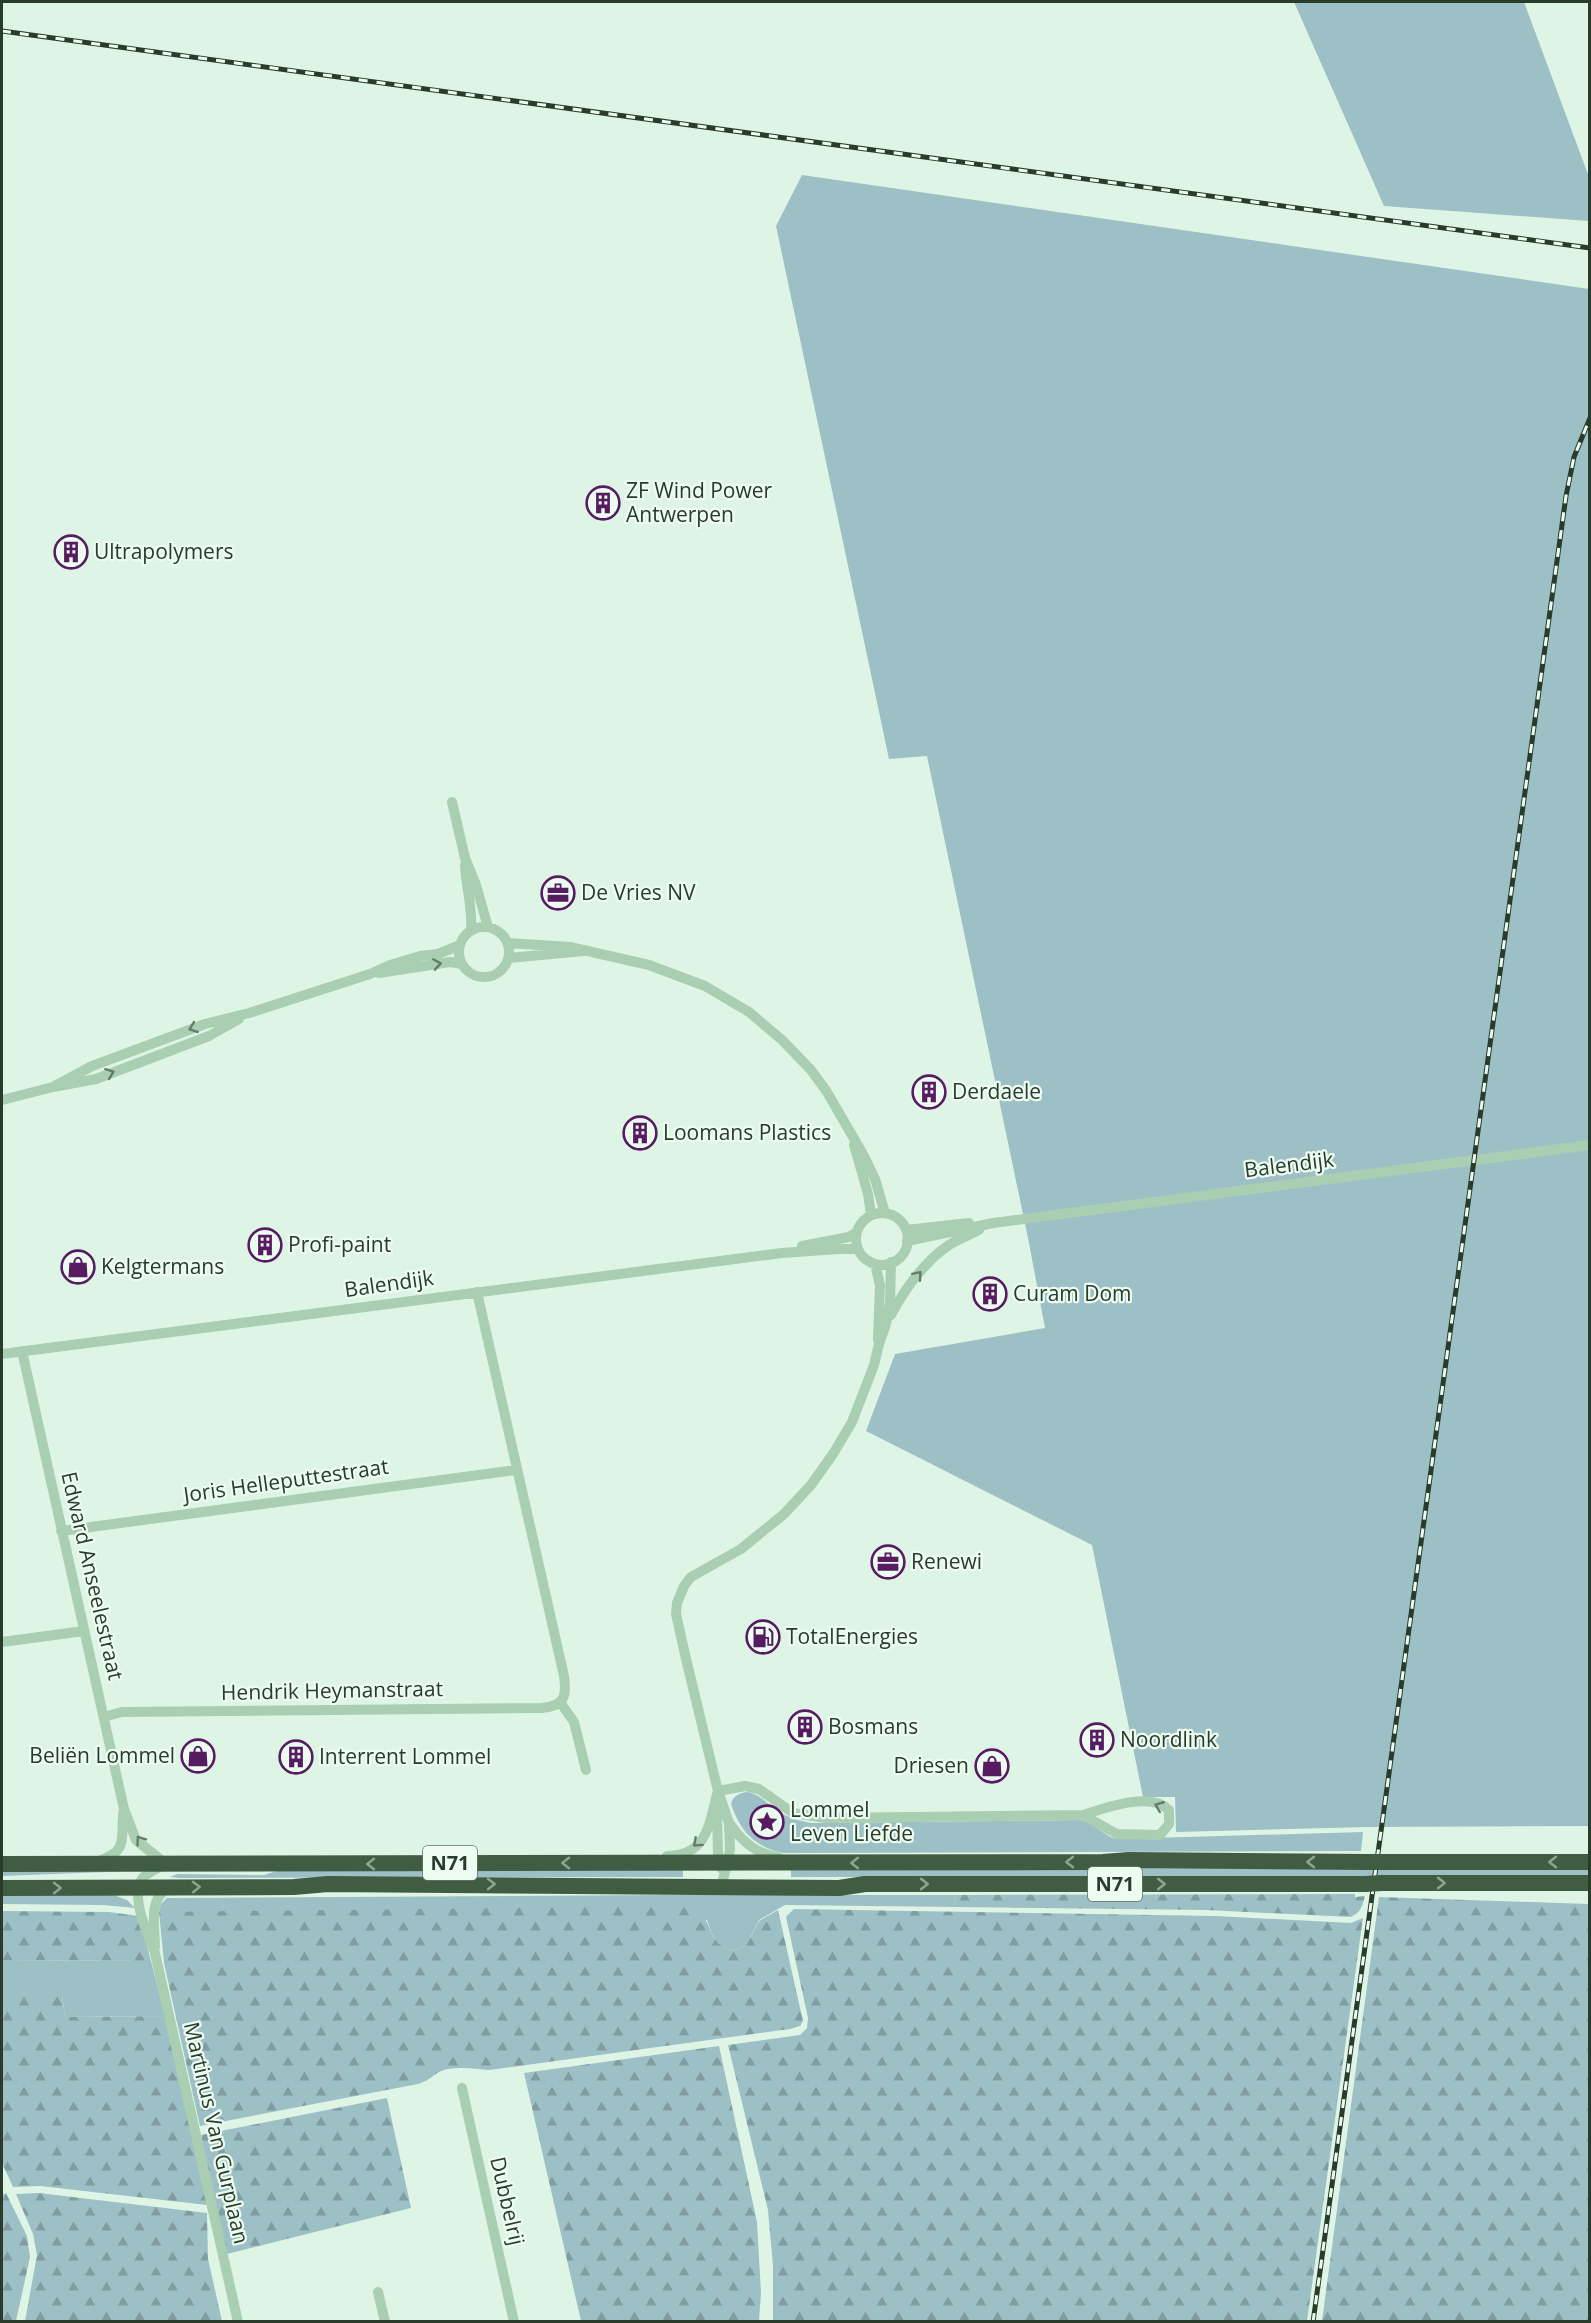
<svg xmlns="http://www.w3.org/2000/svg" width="1591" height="2323" font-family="'Open Sans',sans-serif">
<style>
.grass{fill:#9dc0c6}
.forest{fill:url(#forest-firs)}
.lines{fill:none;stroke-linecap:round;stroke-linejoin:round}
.minor{stroke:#a9ceb2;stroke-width:10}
.highway{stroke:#405d43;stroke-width:16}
.rail-casing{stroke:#293b2b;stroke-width:5}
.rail{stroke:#ecfcf1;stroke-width:3;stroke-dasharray:9;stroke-linecap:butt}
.highway-bridge{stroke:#405d43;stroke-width:16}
.oneway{stroke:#637d68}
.oneway2{stroke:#8da591}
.labels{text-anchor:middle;stroke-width:4.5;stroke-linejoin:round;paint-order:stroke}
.shield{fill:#ecfcf1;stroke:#647566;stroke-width:1.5}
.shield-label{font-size:20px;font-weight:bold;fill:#293b2b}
.poi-label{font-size:21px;fill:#293b2b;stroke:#ecfcf1;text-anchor:start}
.street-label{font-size:21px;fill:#293b2b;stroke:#ecfcf1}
</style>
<defs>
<pattern id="forest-firs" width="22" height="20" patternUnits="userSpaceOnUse" patternTransform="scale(1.5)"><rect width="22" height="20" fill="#9dc0c6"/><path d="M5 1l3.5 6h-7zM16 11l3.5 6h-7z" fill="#809da1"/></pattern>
</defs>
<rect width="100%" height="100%" fill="#def5e6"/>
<path class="grass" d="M1294,2H1524L1589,177V221L1384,206Z
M802,175L1589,289V1826L1367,1827L1176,1832L1175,1797H1143L1092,1545L866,1431L895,1354L1045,1328L1028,1238L927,756L889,759L776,226Z
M746,1792C759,1793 765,1802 775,1809C786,1817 798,1821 812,1823L1081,1820C1094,1823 1103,1835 1116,1839L1363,1832L1361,1851L782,1853C754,1846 740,1831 731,1804C733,1796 738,1794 746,1792Z
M791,1868H1590L1589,1877H791Z
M683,1869V1877L179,1878L170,1877L177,1874L264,1875L280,1870Z
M2,1870L107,1872L2,1876Z
M2,1895H114L127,1900L135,1908L103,1905L2,1904Z
M665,1895H956L954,1907L785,1905L759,1920L747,1944L736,1951C714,1946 714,1939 707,1920L159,1912L161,1904L167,1898Z
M2,1960L151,1961L165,2016L65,2017L62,1994H2Z"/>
<path class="forest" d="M1355,1894V1897L1365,1896C1362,1907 1361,1912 1351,1917L1206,1910L954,1907L956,1895Z
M1379,1897L1589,1904V2321H1322Z
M674,1906C680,1907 688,1907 693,1909C718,1921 702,1944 736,1951L747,1944L759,1921L778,1910L803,2021L800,2026L790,2029L489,2070C474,2069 453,2065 439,2072C431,2077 428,2081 418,2084L200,2126L164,1963L159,1912Z
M794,1909L1215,1916L1351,1923L1363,1918L1307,2321H773V2266L768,2210L728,2045L800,2035L807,2028L808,2018L786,1917Z
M2,1911L109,1912L139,1916L151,1961L2,1960Z
M2,1994H62L65,2017L165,2016L207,2205L40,2186L13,2187L2,2163Z
M719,2046L757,2222L761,2293L759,2321H581L524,2073Z
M387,2098L411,2208L219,2256L201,2135Z
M6,2193L27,2236L30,2257L16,2321H2V2195Z
M39,2193L207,2213L208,2259L222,2321H25L37,2255L33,2234L16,2194Z"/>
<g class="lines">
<path class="minor" d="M452,802L465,858L476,885L488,927
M465,865C466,887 473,909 471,931
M459 952a25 25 0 1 1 50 0a25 25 0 1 1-50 0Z
M508,943L570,947L649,965L705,986L749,1012L782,1040L811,1070L827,1092L864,1156L875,1179L885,1213
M509,958L584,951
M379,973L450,962L462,964
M53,1087L92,1066L205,1024L249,1013L370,974L390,965L420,956L438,954L460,945
M2,1100L53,1087L96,1079L209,1036L239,1019
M854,1145L868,1194L871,1215
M856 1239a26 26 0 1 1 52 0a26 26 0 1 1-52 0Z
M906,1230L969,1223
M907,1241L993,1223L1590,1145
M802,1246L849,1237L857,1232
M875,1264L880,1285L878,1340
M891,1315C904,1290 925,1261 949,1245C958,1239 970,1235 979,1230
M22,1351L124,1809L136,1840L166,1864C159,1868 147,1872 142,1879C130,1896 148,1936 155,1953L238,2322
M2,1354L782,1253L838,1249H858
M61,1531L516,1470
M2,1642L84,1631
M560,1702L574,1722L586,1770
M104,1717L122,1712L541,1708C564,1706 567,1698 564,1676L477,1292
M718,1791L745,1786L759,1789L793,1813L826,1818L1083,1815C1105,1808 1150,1791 1169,1810V1824L1160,1835L1117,1834L1083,1815
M717,1812L718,1854L721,1868
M730,1824C743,1843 756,1853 779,1858
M667,1856C709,1855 709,1822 718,1791
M101,1860C131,1850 119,1834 124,1809
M723,1880L730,1850L729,1823L718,1791L686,1659L676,1614L677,1603L684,1586L691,1577L741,1549L784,1514L811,1485L833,1454L852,1422L874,1365L879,1344L886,1324L890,1304L891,1262
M155,1947C155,1927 148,1901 167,1888
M462,2088L514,2322
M378,2292L385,2322"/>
<path class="highway" d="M1385,1862H1590
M2,1864L1103,1862L1129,1860L1368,1862
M1382,1883H1590
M2,1888L294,1887L328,1884L839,1888L865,1884H1365"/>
<g class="rail-casing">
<path id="rail" d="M2,31L1590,248
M1313,2322L1566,496L1574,457L1590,418"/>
</g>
<use href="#rail" class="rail"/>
<path class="highway-bridge" d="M1368,1862H1385
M1365,1884L1382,1883"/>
</g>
<defs><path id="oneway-chevron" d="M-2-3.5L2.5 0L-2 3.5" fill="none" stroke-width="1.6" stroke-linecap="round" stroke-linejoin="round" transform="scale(1.5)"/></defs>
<g class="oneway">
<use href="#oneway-chevron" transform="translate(437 964) rotate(-9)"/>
<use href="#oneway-chevron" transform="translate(193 1028) rotate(159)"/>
<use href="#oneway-chevron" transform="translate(110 1073) rotate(-21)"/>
<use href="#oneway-chevron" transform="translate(918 1275) rotate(-49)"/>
<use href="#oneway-chevron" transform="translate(1159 1806) rotate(-158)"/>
<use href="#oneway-chevron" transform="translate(140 1840) rotate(-126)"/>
<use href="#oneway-chevron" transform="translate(697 1843) rotate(138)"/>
</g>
<g class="oneway2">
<use href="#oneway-chevron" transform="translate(1070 1862) rotate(180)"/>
<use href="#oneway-chevron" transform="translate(1311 1862) rotate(180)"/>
<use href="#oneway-chevron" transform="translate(1553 1862) rotate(180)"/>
<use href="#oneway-chevron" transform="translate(566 1863) rotate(180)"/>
<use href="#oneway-chevron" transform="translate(855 1863) rotate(180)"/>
<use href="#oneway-chevron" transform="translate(371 1864) rotate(180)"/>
<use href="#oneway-chevron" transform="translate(1441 1883)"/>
<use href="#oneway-chevron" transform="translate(491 1884)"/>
<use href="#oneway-chevron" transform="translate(924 1884)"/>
<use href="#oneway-chevron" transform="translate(1161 1884)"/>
<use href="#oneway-chevron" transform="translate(196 1887) rotate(-1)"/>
<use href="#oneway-chevron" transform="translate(57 1888)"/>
</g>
<defs>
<g id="building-ring" transform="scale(1.725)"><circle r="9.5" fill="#ecfcf1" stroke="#571b61" stroke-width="1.5"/><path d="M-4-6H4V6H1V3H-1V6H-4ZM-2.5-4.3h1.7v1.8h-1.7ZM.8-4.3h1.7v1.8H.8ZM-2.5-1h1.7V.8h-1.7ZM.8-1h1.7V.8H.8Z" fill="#571b61"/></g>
<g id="office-ring" transform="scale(1.725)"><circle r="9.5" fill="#ecfcf1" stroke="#571b61" stroke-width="1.5"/><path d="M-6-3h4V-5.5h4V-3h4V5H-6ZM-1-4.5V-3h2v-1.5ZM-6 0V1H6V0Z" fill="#571b61"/></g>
<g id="shop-ring" transform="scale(1.725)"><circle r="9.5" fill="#ecfcf1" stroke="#571b61" stroke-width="1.5"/><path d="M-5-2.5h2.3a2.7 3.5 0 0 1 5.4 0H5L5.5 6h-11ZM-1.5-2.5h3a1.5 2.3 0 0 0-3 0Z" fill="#571b61"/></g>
<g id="fuel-ring" transform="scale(1.725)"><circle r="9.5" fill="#ecfcf1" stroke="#571b61" stroke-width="1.5"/><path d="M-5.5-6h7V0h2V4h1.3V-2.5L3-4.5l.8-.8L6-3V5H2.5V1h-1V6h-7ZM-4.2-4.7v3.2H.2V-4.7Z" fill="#571b61"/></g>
<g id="sight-ring" transform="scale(1.725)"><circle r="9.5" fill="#ecfcf1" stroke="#571b61" stroke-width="1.5"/><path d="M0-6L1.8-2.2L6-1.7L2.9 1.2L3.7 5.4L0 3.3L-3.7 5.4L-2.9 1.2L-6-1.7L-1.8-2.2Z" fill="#571b61"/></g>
</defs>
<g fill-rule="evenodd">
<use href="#building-ring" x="603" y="503"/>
<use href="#building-ring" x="71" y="552"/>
<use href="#office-ring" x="558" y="893"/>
<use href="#building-ring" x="929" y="1092"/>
<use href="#building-ring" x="640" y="1133"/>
<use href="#building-ring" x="265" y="1245"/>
<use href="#shop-ring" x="78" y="1267"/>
<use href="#building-ring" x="990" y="1294"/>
<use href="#office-ring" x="888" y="1562"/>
<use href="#fuel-ring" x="763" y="1637"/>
<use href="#building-ring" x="805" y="1727"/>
<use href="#building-ring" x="1097" y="1740"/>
<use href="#shop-ring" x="198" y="1756"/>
<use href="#building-ring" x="296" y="1757"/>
<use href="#shop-ring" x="992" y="1766"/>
<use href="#sight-ring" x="767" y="1822"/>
</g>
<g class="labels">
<g class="shield">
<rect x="423" y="1846" width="54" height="34" rx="4.5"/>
<rect x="1088" y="1867" width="54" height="34" rx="4.5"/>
</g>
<g class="shield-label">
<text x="450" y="1870">N71</text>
<text x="1115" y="1891">N71</text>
</g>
<g class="poi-label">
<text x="626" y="498">ZF Wind Power<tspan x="626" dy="24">Antwerpen</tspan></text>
<text x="94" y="559">Ultrapolymers</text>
<text x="581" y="900">De Vries NV</text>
<text x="952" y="1099">Derdaele</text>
<text x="663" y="1140">Loomans Plastics</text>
<text x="288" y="1252">Profi-paint</text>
<text x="101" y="1274">Kelgtermans</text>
<text x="1013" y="1301">Curam Dom</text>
<text x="911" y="1569">Renewi</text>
<text x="786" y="1644">TotalEnergies</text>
<text x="828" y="1734">Bosmans</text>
<text x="1120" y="1747">Noordlink</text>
<text x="175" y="1763" text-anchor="end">Beliën Lommel</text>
<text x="319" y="1764">Interrent Lommel</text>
<text x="969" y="1773" text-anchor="end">Driesen</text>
<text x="790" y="1817">Lommel<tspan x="790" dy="24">Leven Liefde</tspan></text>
</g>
<g class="street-label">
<text transform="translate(1289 1165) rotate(-7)" y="7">Balendijk</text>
<text transform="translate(389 1284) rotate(-8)" y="7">Balendijk</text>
<text transform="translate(286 1481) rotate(-8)" y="7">Joris Helleputtestraat</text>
<text transform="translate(92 1576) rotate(77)" y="7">Edward Anseelestraat</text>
<text transform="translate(332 1691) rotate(-1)" y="7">Hendrik Heymanstraat</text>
<text transform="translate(216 2133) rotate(77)" y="7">Martinus Van Gurplaan</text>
<text transform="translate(507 2201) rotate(77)" y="7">Dubbelrij</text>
</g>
</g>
<rect width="1591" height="2323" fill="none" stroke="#293b2b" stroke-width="6"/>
</svg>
